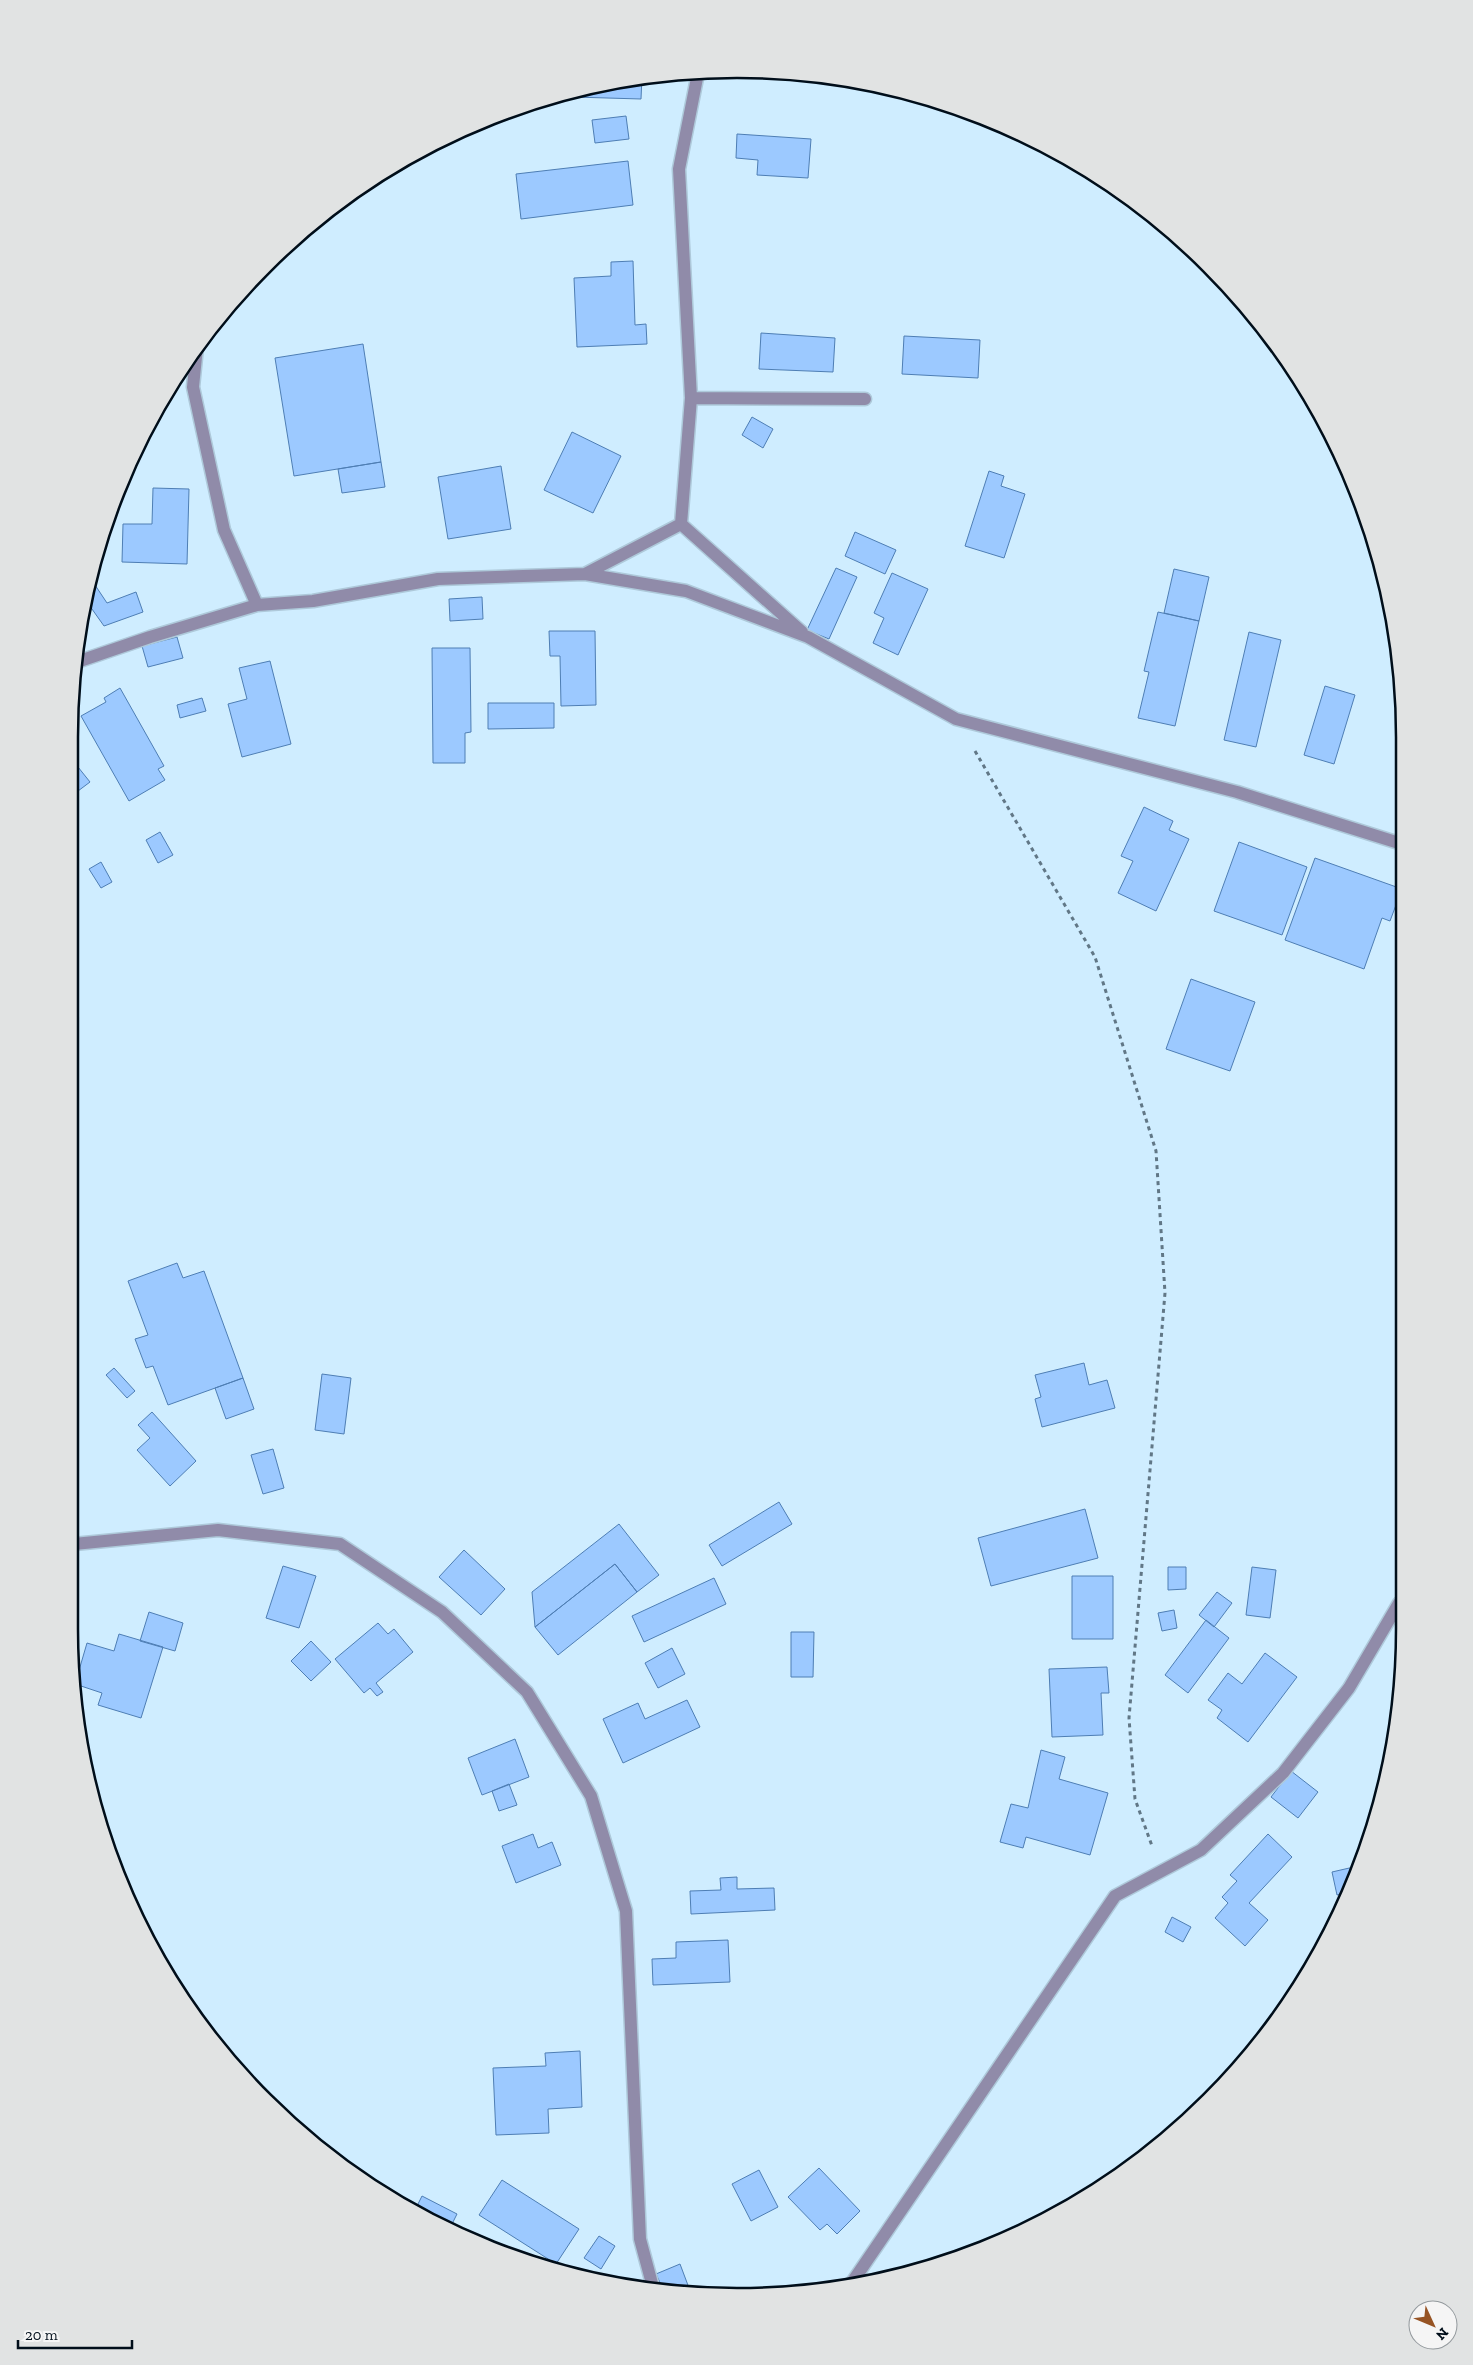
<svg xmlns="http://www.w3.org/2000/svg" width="1473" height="2365" font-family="'Zilla Slab',serif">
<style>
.building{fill:#9cc9ff;stroke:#4e7eb4}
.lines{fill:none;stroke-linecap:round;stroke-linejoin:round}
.minor-casing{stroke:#aec9da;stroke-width:15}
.path{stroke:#617786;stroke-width:3;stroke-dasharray:4 4;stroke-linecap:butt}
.minor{stroke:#908ba9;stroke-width:12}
.rim{fill:none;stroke:#000e1a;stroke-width:2.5}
</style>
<rect width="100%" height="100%" fill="#cfedff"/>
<path class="building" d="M642,76L641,99L573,97V92Z
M626,116L629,139L595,143L592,120Z
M737,134L811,139L808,178L757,175L758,160L736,158Z
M628,161L633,205L521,219L516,174Z
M633,261L635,325L646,324L647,344L577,347L574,278L611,276V262Z
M761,333L835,338L833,372L759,369Z
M904,336L980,340L978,378L902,374Z
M363,344L381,462L294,476L275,358Z
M752,417L773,429L763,448L742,435Z
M572,432L621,456L593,513L544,490Z
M381,462L385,487L342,493L338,469Z
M501,466L511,529L448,539L438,477Z
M989,471L1004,476L1001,486L1025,494L1004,558L965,546Z
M153,488L189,489L187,564L122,562L123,524H152Z
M855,532L896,550L885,574L845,556Z
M836,568L857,577L829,639L807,630Z
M1174,569L1209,577L1199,621L1164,613Z
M892,573L928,589L898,655L873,643L884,618L874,613Z
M93,582L107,603L136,592L143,612L104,626L87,602Z
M482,597L483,619L450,621L449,599Z
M1158,612L1199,621L1175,726L1138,718L1149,672L1144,671Z
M549,631H595L596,705L561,706L560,656H550Z
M1249,632L1281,640L1256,747L1224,740Z
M177,637L183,658L148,667L142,646Z
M432,648H470L471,732L465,733V763H433Z
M270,661L291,744L242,757L228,704L247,699L239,668Z
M1325,686L1355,695L1334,764L1304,755Z
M120,688L164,766L158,769L165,780L129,801L81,716L106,702L104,698Z
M202,698L206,711L180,718L177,705Z
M488,703H554V728L488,729Z
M74,762L90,782L74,794Z
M1144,807L1173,821L1169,830L1189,839L1156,911L1118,893L1133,861L1121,856Z
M160,832L173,855L158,863L146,840Z
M1239,842L1307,867L1282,935L1214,911Z
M1315,858L1402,889L1390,921L1382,918L1364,969L1285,940Z
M101,862L112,882L101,888L89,869Z
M1191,979L1255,1002L1230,1071L1166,1049Z
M177,1263L183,1278L204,1271L243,1378L168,1405L153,1366L146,1368L135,1339L148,1335L128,1281Z
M1084,1363L1089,1385L1107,1380L1115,1408L1042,1427L1035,1399L1041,1397L1035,1375Z
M114,1368L135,1391L127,1398L106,1375Z
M322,1374L351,1378L344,1434L315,1430Z
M243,1378L254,1409L226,1419L215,1388Z
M152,1412L196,1461L170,1486L137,1450L150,1438L138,1425Z
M273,1449L284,1488L263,1494L251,1455Z
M779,1502L792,1524L722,1566L709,1545Z
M1085,1509L1098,1558L991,1586L978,1538Z
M619,1524L659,1575L637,1592L615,1564L535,1627L532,1592Z
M464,1550L505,1589L481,1615L439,1577Z
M615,1564L637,1592L558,1655L535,1627Z
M283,1566L316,1576L299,1628L266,1618Z
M1168,1567H1186V1589L1168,1590Z
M1252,1567L1276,1570L1270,1618L1246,1615Z
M1072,1576H1113V1639H1072Z
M714,1578L726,1604L644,1642L632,1616Z
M1217,1592L1232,1603L1214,1627L1199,1615Z
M1174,1610L1177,1628L1162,1631L1158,1613Z
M149,1612L183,1623L175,1651L140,1641Z
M1206,1620L1229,1638L1188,1693L1165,1675Z
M378,1623L388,1634L394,1629L413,1652L376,1683L383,1692L377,1696L370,1688L364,1693L335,1659Z
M791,1632H814L813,1677H791Z
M119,1634L163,1647L141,1718L98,1705L102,1693L75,1684L87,1643L114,1651Z
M311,1641L331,1662L311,1681L291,1661Z
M672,1648L685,1674L658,1688L645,1663Z
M1265,1653L1297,1677L1248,1742L1217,1718L1222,1710L1208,1700L1228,1673L1242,1684Z
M1107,1667L1109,1693H1101L1103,1735L1052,1737L1049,1669Z
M687,1700L700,1727L623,1763L603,1719L638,1703L645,1719Z
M515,1739L529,1777L482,1795L468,1758Z
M1041,1750L1065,1757L1059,1779L1108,1793L1090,1855L1026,1837L1023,1848L1000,1842L1011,1804L1028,1808Z
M1291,1771L1318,1792L1298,1818L1271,1797Z
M509,1784L517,1805L499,1811L492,1791Z
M533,1834L538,1848L552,1842L561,1865L516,1883L502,1846Z
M1268,1834L1292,1857L1249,1903L1268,1920L1245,1946L1215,1918L1228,1903L1222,1897L1237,1881L1230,1875Z
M1358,1866L1349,1892L1337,1895L1332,1872Z
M737,1877V1889L774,1888L775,1910L691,1914L690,1891L721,1890L720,1878Z
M1172,1917L1191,1927L1183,1942L1165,1932Z
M728,1940L730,1982L653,1985L652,1959L676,1958V1942Z
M580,2051L582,2107L548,2109L549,2133L496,2135L493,2068L546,2066L545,2053Z
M819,2168L860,2211L837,2234L827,2224L820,2230L788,2197Z
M759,2170L778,2207L751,2221L732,2184Z
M502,2180L579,2229L556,2264L479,2215Z
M422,2196L457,2214L451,2226L416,2208Z
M599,2236L615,2246L601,2269L584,2258Z
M680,2264L689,2288L678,2292L664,2291L656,2274Z"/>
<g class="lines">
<g class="minor-casing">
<path id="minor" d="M197,347L193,387L224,530L257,605
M691,398L865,399
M681,524L691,398L679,169L698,73
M681,524L802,632
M585,574L681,524
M74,663L150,637L257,605L313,601L438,579L585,574L686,591L808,637L956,719L1237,792L1402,844
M74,1544L218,1530L340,1544L442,1612L527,1692L591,1796L626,1911L640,2239L654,2291
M851,2284L1115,1896L1201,1850L1283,1773L1349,1688L1399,1603"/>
</g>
<path class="path" d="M975,751L1095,957L1156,1151L1165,1293L1129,1718L1135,1799L1152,1846"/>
<use href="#minor" class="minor"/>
</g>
<path d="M0 0H1473V2365H0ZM737 78H737A659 659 0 0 1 1396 737V1629A659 659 0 0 1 737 2288H737A659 659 0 0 1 78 1629V737A659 659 0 0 1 737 78Z" fill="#e1e3e3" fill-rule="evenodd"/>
<path class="rim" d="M737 78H737A659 659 0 0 1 1396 737V1629A659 659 0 0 1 737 2288H737A659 659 0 0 1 78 1629V737A659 659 0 0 1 737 78Z"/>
<g transform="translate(1433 2325) rotate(134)"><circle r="24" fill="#f5f5f5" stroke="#93999d"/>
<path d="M0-4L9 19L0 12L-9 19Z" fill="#965323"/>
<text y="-8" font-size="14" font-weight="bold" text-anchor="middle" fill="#000e1a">N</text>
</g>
<path d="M18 2340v8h114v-8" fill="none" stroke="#000e1a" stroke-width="2.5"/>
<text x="25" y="2340" font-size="15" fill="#000e1a" stroke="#f5f5f5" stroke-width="4" paint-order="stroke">20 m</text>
</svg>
